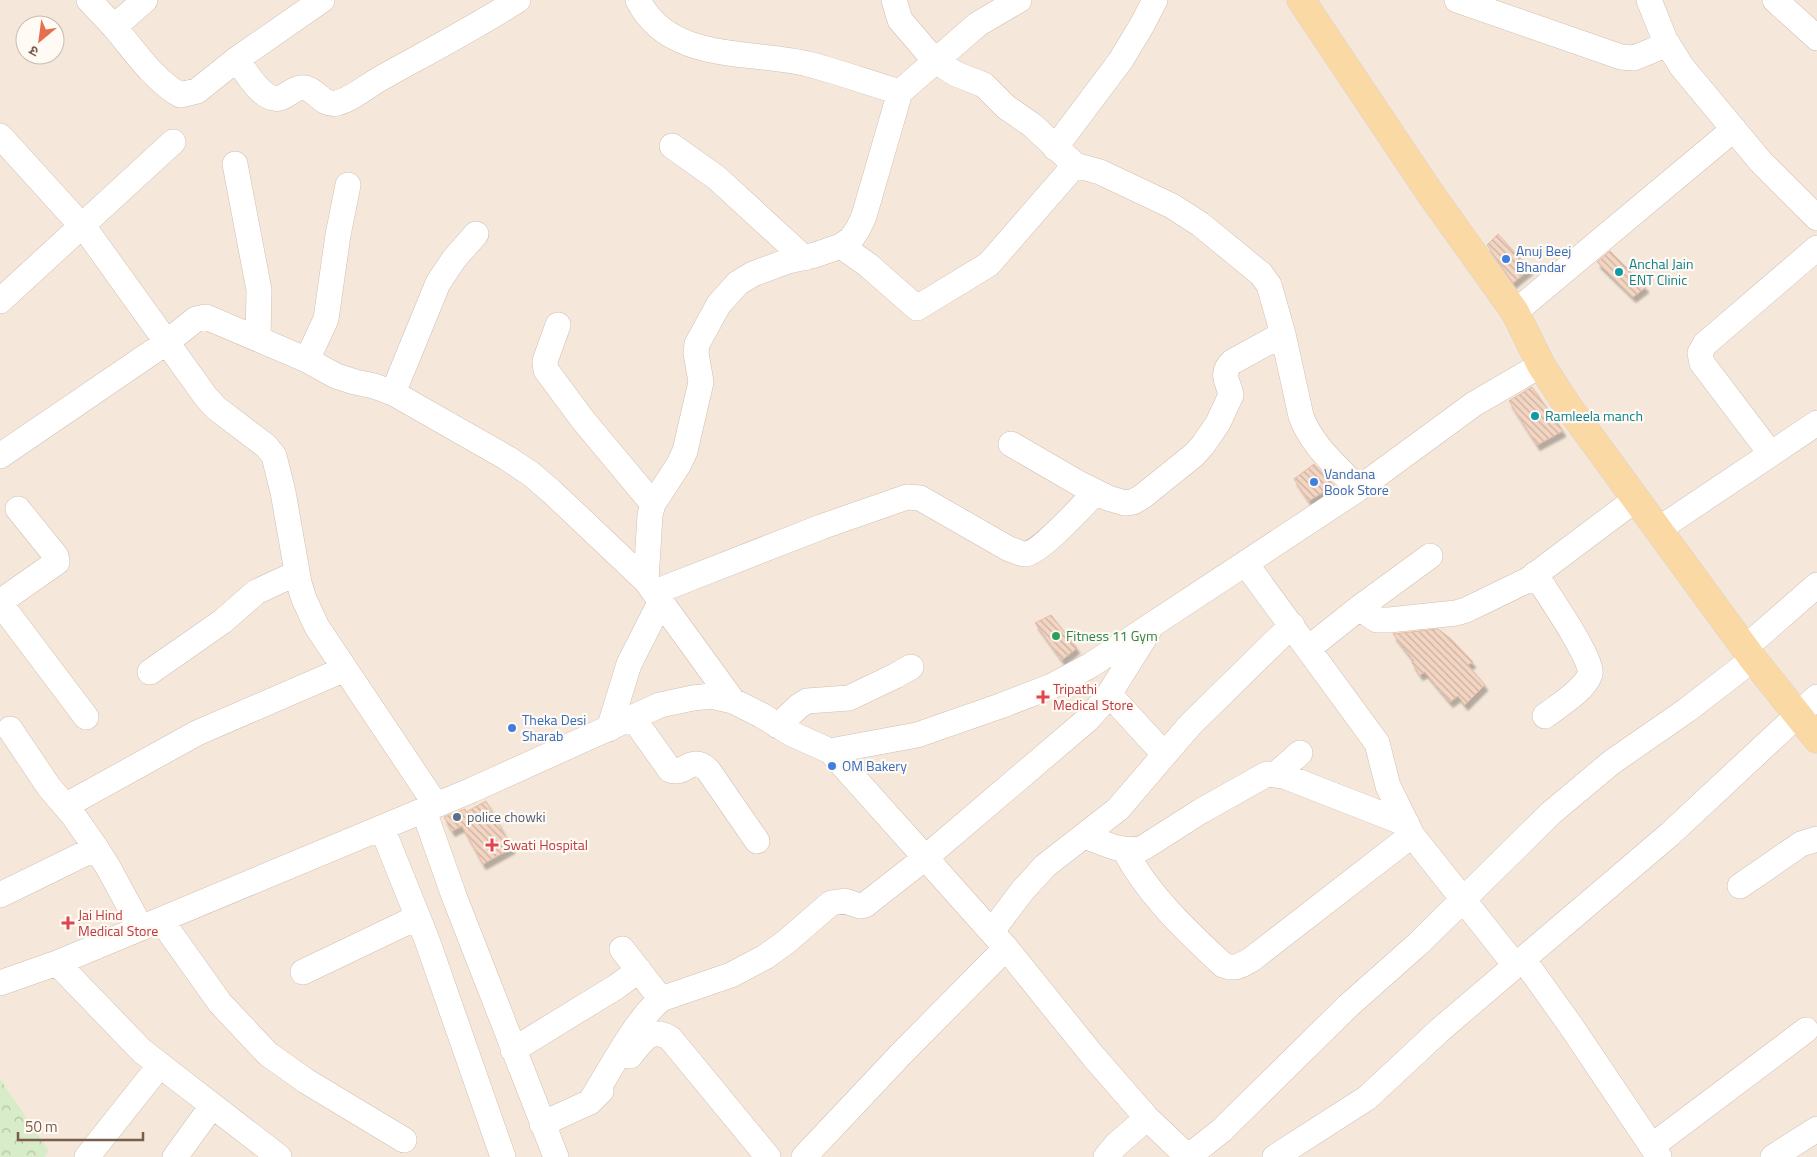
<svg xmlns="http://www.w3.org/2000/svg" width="1817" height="1157" font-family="'Titillium Web','Noto Sans Devanagari',sans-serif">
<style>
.residential{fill:#f5e8da;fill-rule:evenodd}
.park{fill:url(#park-crowns)}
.building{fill:url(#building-back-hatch);stroke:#e6bba3;filter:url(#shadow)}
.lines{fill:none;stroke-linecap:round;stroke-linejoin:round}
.minor-casing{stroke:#d1beb0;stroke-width:26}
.major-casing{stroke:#dad1cd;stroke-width:29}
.minor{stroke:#fff;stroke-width:25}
.major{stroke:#fbd9a5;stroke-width:28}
.shop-dot{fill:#3f7fe0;stroke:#fffaf3;stroke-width:2}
.culture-dot{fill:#0f9aa8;stroke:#fffaf3;stroke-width:2}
.leisure-dot{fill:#2e9e5b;stroke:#fffaf3;stroke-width:2}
.health-dot{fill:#e0444e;stroke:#fffaf3;stroke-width:2}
.service-dot{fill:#5c6f8a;stroke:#fffaf3;stroke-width:2}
.labels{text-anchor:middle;stroke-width:4.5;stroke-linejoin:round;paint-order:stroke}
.shop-label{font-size:14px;fill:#366cbe;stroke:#fffaf3;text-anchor:start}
.culture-label{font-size:14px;fill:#0d838f;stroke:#fffaf3;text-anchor:start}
.leisure-label{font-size:14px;fill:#27864d;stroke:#fffaf3;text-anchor:start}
.health-label{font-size:14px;fill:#be3a42;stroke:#fffaf3;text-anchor:start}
.service-label{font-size:14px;fill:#4e5e75;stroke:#fffaf3;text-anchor:start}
</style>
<defs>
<pattern id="park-crowns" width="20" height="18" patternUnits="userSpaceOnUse" patternTransform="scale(1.25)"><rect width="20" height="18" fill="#d8ecc9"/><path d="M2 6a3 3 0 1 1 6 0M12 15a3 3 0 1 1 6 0" fill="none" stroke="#b4c2a5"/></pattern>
<pattern id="building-back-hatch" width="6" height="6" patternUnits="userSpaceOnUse" patternTransform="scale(1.25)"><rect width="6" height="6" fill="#f3d5c3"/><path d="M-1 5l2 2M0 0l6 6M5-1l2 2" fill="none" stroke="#cab0a1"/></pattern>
<filter id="shadow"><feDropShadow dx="3" dy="5.5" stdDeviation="1" flood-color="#0004"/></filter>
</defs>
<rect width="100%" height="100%" fill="#fdf6ec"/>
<path class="residential" d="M0,0H1817V1157H0ZM25,25H55V55H25Z"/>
<path class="park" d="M0,1079L49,1151L45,1157H0Z"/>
<path class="building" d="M1498,234L1530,269L1513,283L1487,245Z
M1610,251L1646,287L1633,297L1597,262Z
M1532,387L1563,431L1537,445L1509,401Z
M1314,464L1334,485L1309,501L1294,479Z
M1051,615L1077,648L1062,660L1035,623Z
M1438,629L1450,638L1473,662L1468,665L1485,685L1465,705L1458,696L1450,702L1425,672L1420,675L1412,663L1414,661L1393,634Z
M486,801L512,848L483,864L462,826L452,831L444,817L465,809L466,812Z"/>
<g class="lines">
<g class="minor-casing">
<path id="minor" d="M89,0C98,10 107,19 116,29C136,53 153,79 180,95L197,91L237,59L322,0
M638,0C669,63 751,50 808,64C839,72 869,83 900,92
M894,0L900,20L935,61L956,74L984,85L1006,107L1032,125L1075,165L1100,172L1172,206L1200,224L1261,274L1269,285L1283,334L1301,416C1311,445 1338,467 1358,489
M1457,0L1621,57L1634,58L1668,44
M1649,0L1665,40L1682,67L1761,162L1817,218
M1775,0L1817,38
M114,27L145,0
M237,59C246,72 262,102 280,98C287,96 293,89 300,88C315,85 321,107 337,103C353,99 368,85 383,77C428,52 474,28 518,0
M0,136L89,234L206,397L216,408L266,446L274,456L283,492L299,583L304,599L317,627L436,805
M672,146L717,178L804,258
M1055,148L1121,60L1142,25L1155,0
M235,164L259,290L258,339
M841,246L868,265L917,308L989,264L1075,165
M0,301L173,142
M1515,312L1734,129
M558,325L545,361L546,370L583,420L653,504
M307,360L326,319L338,235L348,185
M393,393L438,283L454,259L476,234
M1011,444L1080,484L1108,498L1125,503L1133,502L1143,496L1194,455L1203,445L1218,423L1231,395C1228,381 1220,374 1232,362L1283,334
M1771,454L1702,363L1700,353L1705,344L1817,248
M0,456L167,342L196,319L206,317L307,360L336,376L355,382L374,386L393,393L507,458L531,474L552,492L646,581L733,701
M1659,529L1817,423
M1246,564L1377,743L1388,786L1412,835L1515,965
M1535,574C1545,590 1594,660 1590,674C1585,690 1558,706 1545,716
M646,581L650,515L653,504L679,464L685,451L701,382L696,353L697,344L719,304L738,283L753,274L788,261L815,255L841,246L851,239L858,229L864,216L900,92L978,24L1019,0
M655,592L821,527L907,497L920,498L1009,549C1014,550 1020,554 1025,554C1039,554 1084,504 1096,492
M0,602L57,562L56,556L18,509
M0,603L86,717
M1359,608L1377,620H1389L1456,613L1466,610L1528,580L1636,499
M1746,647L1817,585
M1309,648L1359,608L1430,556
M150,672L223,621L256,592L297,573
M1109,694L1164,754
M633,718L670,770C685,776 691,754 708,770L757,841
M778,726L799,706L807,701L849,698L895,676L911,667
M10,729L49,787L73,815L96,848L108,867L141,928
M609,729L629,664L661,601
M830,751L1006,948L1093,1056L1147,1118L1188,1157
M1276,774L1300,753
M65,806L197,733L345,669
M424,811L454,896L556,1157
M382,828L427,940L503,1157
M1085,836C1104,843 1123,854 1143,848L1201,811L1258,779L1267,774L1284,776L1407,824
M1125,851C1148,895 1187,931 1223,965C1235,970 1242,965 1252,959L1412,835
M1740,886L1801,844L1817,839
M0,895L96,848
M161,920L220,1003L268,1054L306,1081L404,1140
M992,931L1023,890L1045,866L1118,809L1190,725L1292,625
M622,949L661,999
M1523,959L1571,1026L1659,1157
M57,963L142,1051L279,1157
M303,972L418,917
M0,983L57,963L472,790L660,705L693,698L711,696L733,701L761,715L792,734L830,751L917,735L1003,705L1052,686L1091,665L1358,489L1474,404L1541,365
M513,1050L616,987L639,970
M630,1056C643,1041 649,1026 670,1038L768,1157
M590,1102C610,1071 634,1022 661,999L731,975L765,957L786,942L831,903L845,901L860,906L865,905L925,858L1087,720L1106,699L1148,632
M542,1124L590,1102L601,1091
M1652,1146L1806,1030
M87,1157L160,1065
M175,1157L212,1106
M804,1157L902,1053L1006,948
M1106,1157L1116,1145L1147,1118
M1188,1157L1222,1130L1348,1006L1419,943L1551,813L1612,762L1687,710L1753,659
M1275,1157L1367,1098L1441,1029L1670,834L1817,697
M1773,1157L1817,1129"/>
</g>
<g class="major-casing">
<path id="major" d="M1301,0L1430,193L1515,312L1541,365L1567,405L1753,659L1817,739"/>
</g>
<use href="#minor" class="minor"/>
<use href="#major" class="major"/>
</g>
<g class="shop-dot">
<circle cx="1506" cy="259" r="5"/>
<circle cx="1314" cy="482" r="5"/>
<circle cx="512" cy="728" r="5"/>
<circle cx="832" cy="766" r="5"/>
</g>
<g class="culture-dot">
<circle cx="1619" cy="272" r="5"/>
<circle cx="1535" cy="416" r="5"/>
</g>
<circle class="leisure-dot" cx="1056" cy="636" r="5"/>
<g class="health-dot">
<path d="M1040.5 689.5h5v5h5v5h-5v5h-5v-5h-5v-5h5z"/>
<path d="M489.5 837.5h5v5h5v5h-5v5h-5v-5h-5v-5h5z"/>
<path d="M65.5 915.5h5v5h5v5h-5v5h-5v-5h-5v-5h5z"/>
</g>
<circle class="service-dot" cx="457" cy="817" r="5"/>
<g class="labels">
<g class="shop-label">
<text x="1516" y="256">Anuj Beej<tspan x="1516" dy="16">Bhandar</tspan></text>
<text x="1324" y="479">Vandana<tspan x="1324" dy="16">Book Store</tspan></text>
<text x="522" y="725">Theka Desi<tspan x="522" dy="16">Sharab</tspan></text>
<text x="842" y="771">OM Bakery</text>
</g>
<g class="culture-label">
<text x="1629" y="269">Anchal Jain<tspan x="1629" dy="16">ENT Clinic</tspan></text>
<text x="1545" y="421">Ramleela manch</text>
</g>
<g class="leisure-label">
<text x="1066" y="641">Fitness 11 Gym</text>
</g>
<g class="health-label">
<text x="1053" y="694">Tripathi<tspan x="1053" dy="16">Medical Store</tspan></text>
<text x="503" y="850">Swati Hospital</text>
<text x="78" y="920">Jai Hind<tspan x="78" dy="16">Medical Store</tspan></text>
</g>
<g class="service-label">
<text x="467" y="822">police chowki</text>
</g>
</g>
<g transform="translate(40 40) rotate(209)"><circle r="24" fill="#fffaf3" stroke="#cabbb1"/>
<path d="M0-4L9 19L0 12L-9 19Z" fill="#e76f51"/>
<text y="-8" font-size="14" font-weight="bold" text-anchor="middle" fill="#7a5c4d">उ</text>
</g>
<path d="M18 1132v8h125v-8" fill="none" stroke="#7a5c4d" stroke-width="2.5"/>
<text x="25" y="1132" font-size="15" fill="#7a5c4d" stroke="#fffaf3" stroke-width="4" paint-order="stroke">50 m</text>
</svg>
